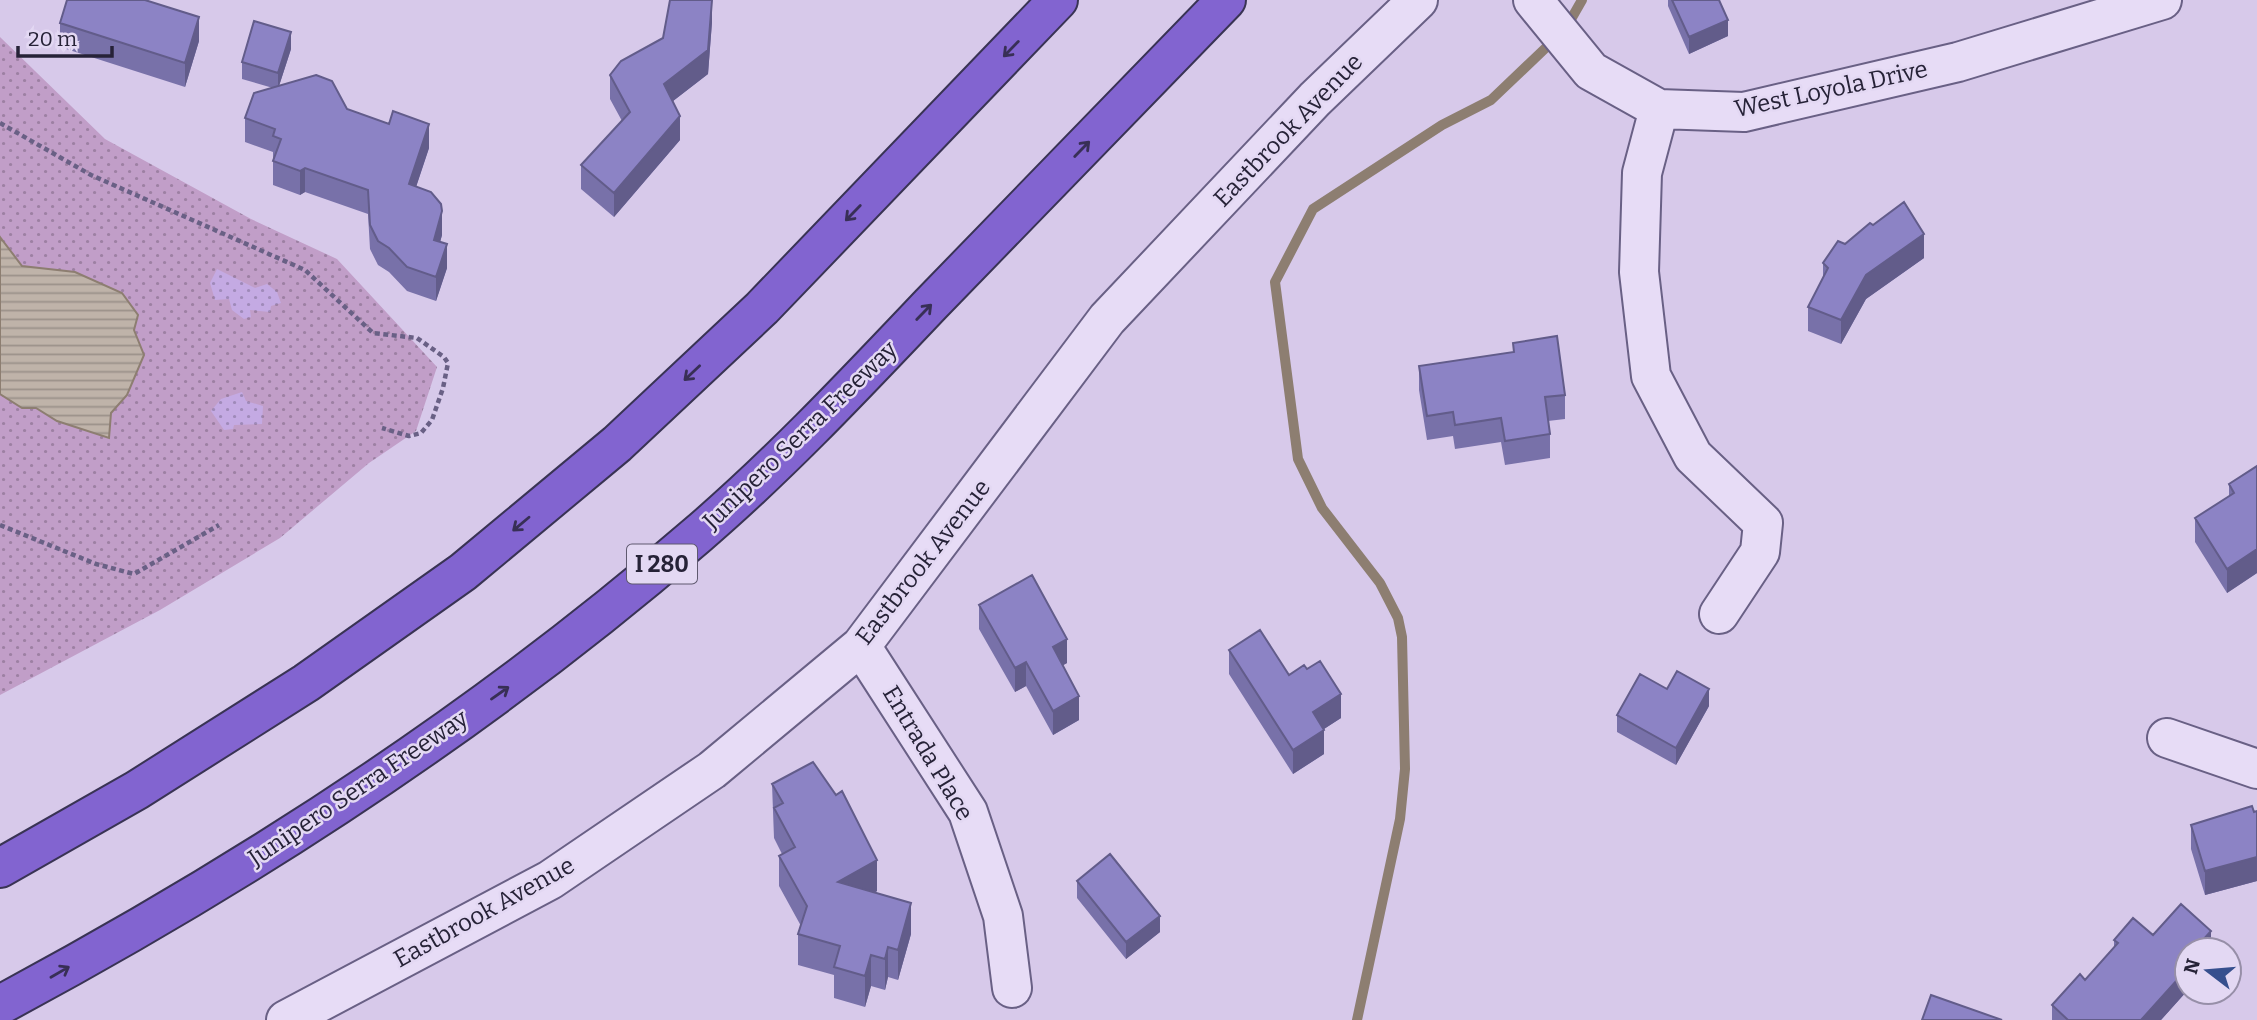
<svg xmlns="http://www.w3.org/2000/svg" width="2257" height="1020" font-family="Bitter,serif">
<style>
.grass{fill:url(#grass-dots)}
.sand{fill:url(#sand-dots)}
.water{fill:url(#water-rules);stroke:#8d7e71;stroke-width:2}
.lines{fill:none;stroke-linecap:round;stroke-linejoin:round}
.stream{stroke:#8d7e71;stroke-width:10}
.minor-casing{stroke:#696085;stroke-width:42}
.highway-casing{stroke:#393354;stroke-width:42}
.path{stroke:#696085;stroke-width:4.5;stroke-dasharray:5 3.5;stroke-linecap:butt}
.minor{stroke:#e7dcf6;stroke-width:38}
.highway{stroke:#8264d0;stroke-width:38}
.wall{fill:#7871a9}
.shaded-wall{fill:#625c8a}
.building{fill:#8c83c5;stroke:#625c8a;stroke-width:2}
.oneway{stroke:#382f56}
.labels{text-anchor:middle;stroke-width:5;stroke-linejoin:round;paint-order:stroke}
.shield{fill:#e3d8f3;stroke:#5f596f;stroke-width:2}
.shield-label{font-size:23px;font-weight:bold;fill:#262237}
.street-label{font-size:24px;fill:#262237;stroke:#e3d8f3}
</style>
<defs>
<pattern id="grass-dots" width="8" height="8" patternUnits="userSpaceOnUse" patternTransform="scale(1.75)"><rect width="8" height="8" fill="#c19ec8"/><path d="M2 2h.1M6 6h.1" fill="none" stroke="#9d80a3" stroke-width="1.8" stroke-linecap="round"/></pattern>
<pattern id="sand-dots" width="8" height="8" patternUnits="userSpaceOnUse" patternTransform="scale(1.75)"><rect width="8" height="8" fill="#c4aae3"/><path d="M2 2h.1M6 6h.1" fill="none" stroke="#9f8ab9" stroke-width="1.8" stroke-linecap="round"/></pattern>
<pattern id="water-rules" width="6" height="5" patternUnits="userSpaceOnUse" patternTransform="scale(1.75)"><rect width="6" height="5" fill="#bfb3a9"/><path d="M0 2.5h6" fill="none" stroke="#9b918a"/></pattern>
</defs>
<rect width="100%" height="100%" fill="#d7c9ea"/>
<path class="grass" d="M0,37L105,139L251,219L337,259L437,367L416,431L369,463L280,538L160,610L0,695Z"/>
<path class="sand" d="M217,269L255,288L267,284L277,292L281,303L271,306L270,312L250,310L251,317L244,319L232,310L229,299L215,300L210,283Z
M242,392L246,401L263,406L262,424L234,425L233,429L224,430L211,411L221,399Z"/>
<path class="water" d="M0,237L22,266L75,272L122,293L138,315L134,330L144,355L127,395L111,413L109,438L57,421L36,408H22L0,394Z"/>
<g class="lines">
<path class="stream" d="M1566,28L1582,0
M1357,1020L1400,819L1405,769L1402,637L1398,618L1380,583L1322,508L1298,459L1275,282L1313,209L1442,125L1491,100L1555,39"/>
<g class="minor-casing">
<path id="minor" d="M1533,0L1591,71L1659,109L1744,112L1958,62L2162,0
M1659,109L1642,173L1639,272L1651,376L1693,456L1763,523L1760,552L1719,614
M861,646L968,812L1003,916L1012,988
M2167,738L2257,769
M286,1020L550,880L712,770L861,646L1107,319L1315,99L1418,0"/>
</g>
<g class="highway-casing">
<path id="highway" d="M0,868L137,790L306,683L463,572L617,444L762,308L1058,0
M0,1005C247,873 484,719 696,536C779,465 855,384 930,305C1029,204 1127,102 1226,0"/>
</g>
<path class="path" d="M0,123L91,175L305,270L373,333L417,338L444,357L448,363L443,388L432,420L421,433L409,436L382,428
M0,525L96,564L134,574L219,525"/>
<use href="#minor" class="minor"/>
<use href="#highway" class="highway"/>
</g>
<path class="wall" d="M1668,0H1719L1728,36L1689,54L1668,6Z
M712,22L708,74L673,101L680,140L614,217L581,189V165L622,121L610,99V75L663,38Z
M60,23L199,41L185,87L60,47Z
M291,49L279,86L347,109L429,148L416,187L442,235L440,242L447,268L436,301L407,291L389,272L378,265L370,249L368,214L305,192L300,195L273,185V152L245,142V118L273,88L242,79V62Z
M1845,244L1924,258L1866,299L1841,344L1808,331V307L1823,278V263Z
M1513,343L1565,395V419L1548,421L1550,434V458L1505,465L1501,442L1455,449L1453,436L1427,440L1419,390V366L1513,352Z
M2257,466V573L2227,593L2195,542V518L2229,496V484Z
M979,605L1067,663L1063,665L1079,720L1053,735L1026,686L1015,692L979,629Z
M1229,650L1289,675L1341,718L1324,729V754L1293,774L1229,674Z
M1667,689L1709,706L1676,765L1617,732V715Z
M772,784L877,891L874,893L911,934L898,980L888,977L885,990L871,986L865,1007L834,998V975L798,965V934L801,926L779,886V856L782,854L774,838Z
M2257,811V881L2205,895L2191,849V825Z
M1077,881L1160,932L1126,959L1077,898Z
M2153,935L2211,950H2187V991L2161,1020H2052V1005L2085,980L2114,947V940Z"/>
<path class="shaded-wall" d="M712,0V22L708,74L664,108V84Z
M199,17V41L185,87V63Z
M1728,20V36L1689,54V37Z
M291,32V49L278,89V73Z
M680,116V140L614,217V193Z
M429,124V148L409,208V184Z
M305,168V192L300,195V171Z
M442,211V235L434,264V240Z
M1924,234V258L1866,299L1841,344V320L1866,275Z
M447,244V268L436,301V277Z
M2257,549V573L2227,593V569Z
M1067,639V663L1053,671V647Z
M1026,662V686L1015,692V668Z
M1709,689V706L1676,765V748Z
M1341,694V718L1313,736V712Z
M1079,696V720L1053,735V711Z
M1324,730V754L1293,774V750Z
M2257,857V881L2205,895V871Z
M877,860V891L838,913V882Z
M911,903V934L898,980V950Z
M1160,916V932L1126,959V942Z
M2211,931V950H2194Z
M888,947V977L885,990V959Z
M871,955V986L865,1007V976Z
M2187,958V991L2161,1020H2141Z"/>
<path class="building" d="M67,0H145L199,17L185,63L60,23Z
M670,0H712L708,50L664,84L680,116L614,193L581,165L630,112L610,75L621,61L663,38Z
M1672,0H1719L1728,20L1689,37Z
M254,21L291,32L278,73L242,62Z
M316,75L332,81L347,109L389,124L393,111L429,124L409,184L431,192L441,204L442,211L434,240L447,244L436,277L407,267L389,248L378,241L370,225L368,190L305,168L300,171L273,161L281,139L273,136L275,129L245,118L254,93Z
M1904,202L1924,234L1866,275L1841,320L1808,307L1828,268L1823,263L1838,241L1845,244L1870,223L1873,225Z
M1557,336L1565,395L1545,397L1550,434L1505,441L1501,418L1455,425L1453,412L1427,416L1419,366L1514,352L1513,343Z
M2257,466V549L2227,569L2195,518L2234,493L2229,484Z
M1032,575L1067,639L1053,647L1079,696L1053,711L1026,662L1015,668L979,605Z
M1260,630L1289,675L1304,665L1307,669L1320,661L1341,694L1313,712L1324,730L1293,750L1229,650Z
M1677,671L1709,689L1676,748L1617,715L1640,674L1667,689Z
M813,762L836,795L842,791L877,860L838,882L911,903L898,950L888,947L885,959L871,955L865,976L834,967L840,946L798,934L807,906L779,856L795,847L774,808L783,803L772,784Z
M2252,806L2254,812L2257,811V857L2205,871L2191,825Z
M1110,854L1160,916L1126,942L1077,881Z
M2181,904L2211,931L2194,950H2187V958L2183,962L2187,966V969L2141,1020H2068L2052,1005L2080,974L2085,980L2118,943L2114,940L2133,918L2153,935Z
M1931,995L2002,1020H1922Z"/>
<defs><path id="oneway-shaft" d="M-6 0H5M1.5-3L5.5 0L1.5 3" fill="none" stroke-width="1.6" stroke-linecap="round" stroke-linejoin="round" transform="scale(1.75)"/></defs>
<g class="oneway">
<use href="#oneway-shaft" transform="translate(1011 49) rotate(134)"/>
<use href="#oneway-shaft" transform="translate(1082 149) rotate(-46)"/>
<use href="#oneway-shaft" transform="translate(853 213) rotate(134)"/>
<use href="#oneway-shaft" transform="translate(924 312) rotate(-46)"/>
<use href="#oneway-shaft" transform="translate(692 373) rotate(137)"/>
<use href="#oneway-shaft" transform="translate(521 524) rotate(140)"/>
<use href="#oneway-shaft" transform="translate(500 693) rotate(-35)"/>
<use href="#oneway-shaft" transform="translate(60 972) rotate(-30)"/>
</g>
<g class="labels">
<rect class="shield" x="627" y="544.5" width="70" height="39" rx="5"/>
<g class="shield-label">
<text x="662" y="572">I 280</text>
</g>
<g class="street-label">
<text transform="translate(1831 89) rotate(-12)" y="8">West Loyola Drive</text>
<text transform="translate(1288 130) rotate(-46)" y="8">Eastbrook Avenue</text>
<text transform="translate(800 435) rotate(-44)" y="8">Junipero Serra Freeway</text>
<text transform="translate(923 562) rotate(-52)" y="8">Eastbrook Avenue</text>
<text transform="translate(928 753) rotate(59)" y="8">Entrada Place</text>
<text transform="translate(358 788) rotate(-34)" y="8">Junipero Serra Freeway</text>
<text transform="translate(484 912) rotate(-29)" y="8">Eastbrook Avenue</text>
</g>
</g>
<g transform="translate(2208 971) rotate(286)"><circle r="33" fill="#e3d8f3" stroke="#978fa8" stroke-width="2"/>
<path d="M0-5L12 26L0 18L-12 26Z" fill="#364f8e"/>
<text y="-10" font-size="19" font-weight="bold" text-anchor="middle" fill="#262237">N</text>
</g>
<path d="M18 46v10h94v-10" fill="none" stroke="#262237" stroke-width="3.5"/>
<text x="28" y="46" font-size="21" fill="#262237" stroke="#e3d8f3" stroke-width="5" paint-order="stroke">20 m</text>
</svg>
